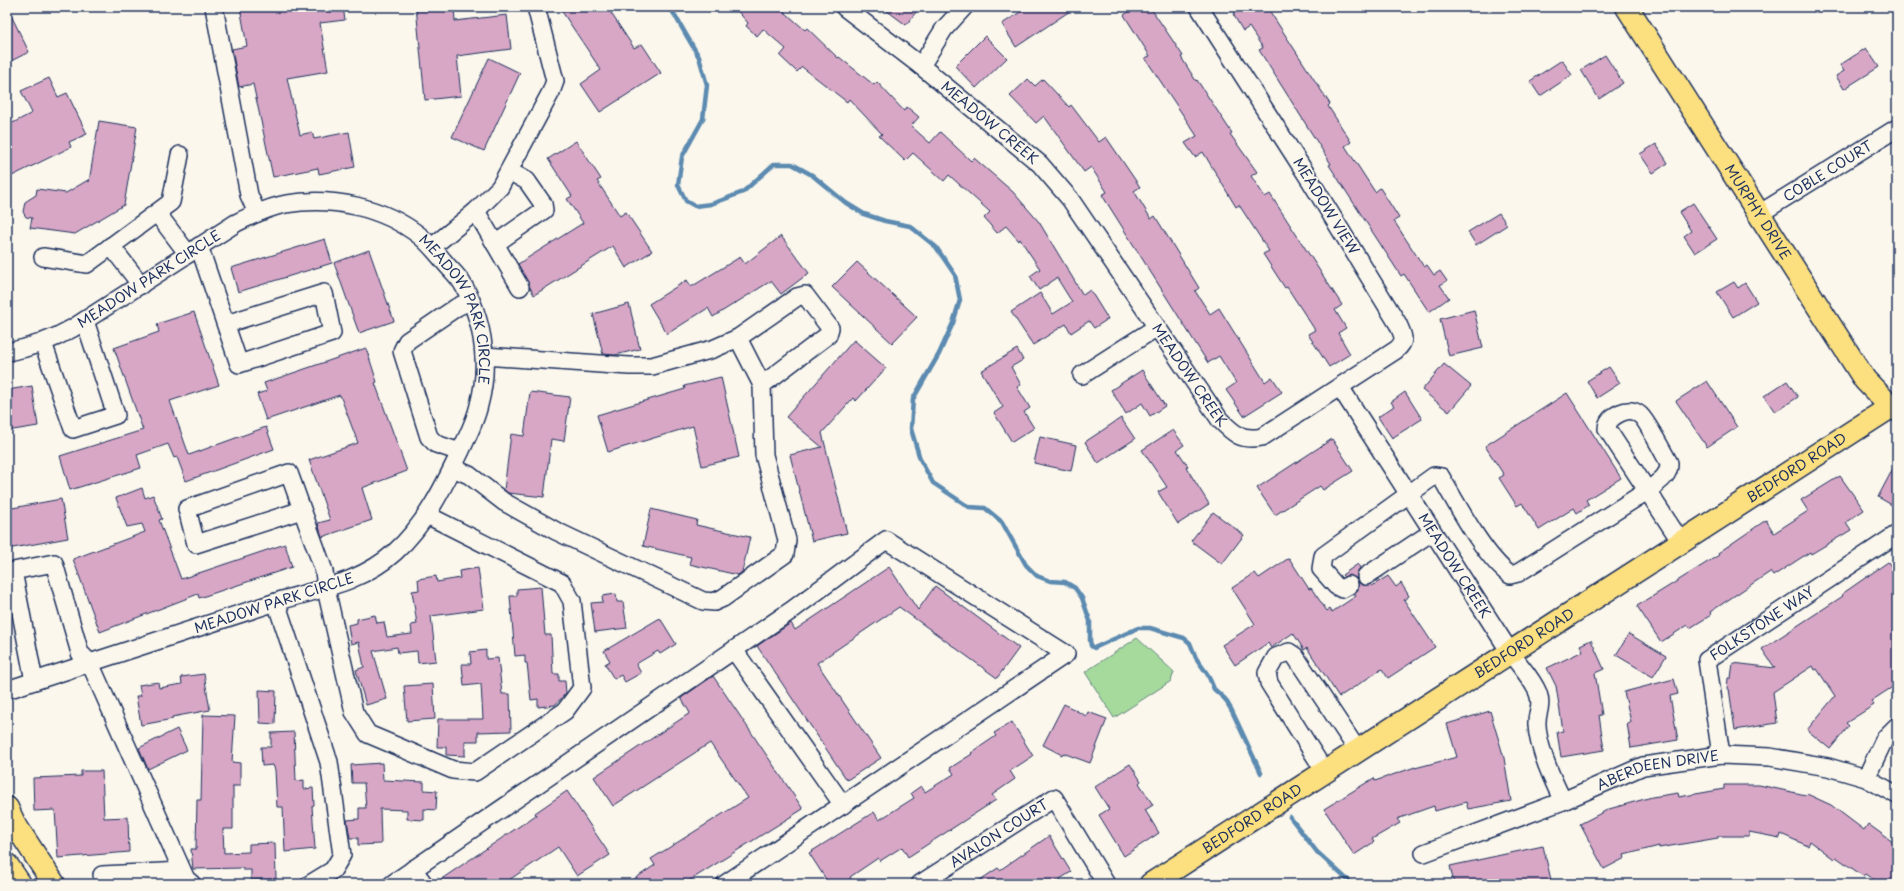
<svg xmlns="http://www.w3.org/2000/svg" width="1904" height="891" font-family="'Playpen Sans',sans-serif">
<style>
.green{fill:#a6da9c;stroke:#60847d}
.lines{fill:none;stroke-linecap:round;stroke-linejoin:round}
.stream{stroke:#5b8ab0;stroke-width:4.5}
.building{fill:#d8a7c5;stroke:#1b2f5e}
.minor-casing{stroke:#1b2f5e;stroke-width:20}
.major-casing{stroke:#1b2f5e;stroke-width:25}
.minor{stroke:#fbf7ec;stroke-width:17}
.major{stroke:#fce080;stroke-width:22}
.labels{text-anchor:middle;stroke-width:3.5;stroke-linejoin:round;paint-order:stroke}
.street-label{font-size:14px;fill:#1b2f5e;stroke:#fbf7ec}
</style>
<rect width="100%" height="100%" fill="#fbf7ec"/>
<filter id="ink" filterUnits="userSpaceOnUse"><feTurbulence type="fractalNoise" baseFrequency=".025" numOctaves="2"/><feDisplacementMap in="SourceGraphic" scale="8" xChannelSelector="R" yChannelSelector="G"/><feConvolveMatrix kernelMatrix="1 2 1 2 8 2 1 2 1" color-interpolation-filters="sRGB"/></filter>
<g filter="url(#ink)">
<path class="green" d="M1137,638L1174,672L1171,681L1114,718L1085,672Z"/>
<g class="lines">
<path class="stream" d="M670,7L699,57L707,85L703,119L682,157L678,185L686,201L695,206L711,204L725,199L743,192L774,164H792L812,175L846,203L864,214L885,221L910,226L936,247L955,275L960,300L953,323L939,354L913,399L911,429L920,459L933,483L969,507L985,508L1002,522L1026,565L1037,576L1050,581L1065,582L1075,588L1082,598L1090,621V640L1091,646L1094,648L1138,628H1150L1184,638L1190,643L1196,658L1208,675L1214,689L1225,699L1232,711L1261,773
M1290,817L1317,852L1352,884"/>
</g>
<path class="building" d="M7,7L29,52L7,63Z
M240,7H343L345,20L320,23L328,71L287,78L300,135L312,132L314,139L349,132L355,167L319,174L318,168L273,177L253,84L239,87L232,49L247,46Z
M416,7H454L455,21L507,15L511,49L457,56L461,96L425,100Z
M559,7H607L634,48L642,44L661,73L600,112L581,84L601,70Z
M734,7H779L805,30L807,28L838,58L839,57L874,85L877,82L904,111L907,107L919,117L911,126L930,143L940,132L971,161L974,158L1013,192L1039,222L1083,295L1090,290L1108,319L1094,328L1089,321L1071,333L1066,324L1033,345L1011,312L1040,293L1053,314L1072,302L1057,278L1039,290L1030,276L1040,269L1020,239L1019,241L1006,226L997,233L984,218L990,212L949,175L944,181L913,153L905,161L879,136L882,134L849,99L847,102L802,67L797,72L780,56L786,49L763,29L757,36L746,26L748,23Z
M882,7H920L906,25Z
M1028,7H1076L1016,47L1002,24Z
M1136,7H1150L1173,41L1183,56L1181,57L1196,81L1197,80L1232,133L1230,134L1257,172L1251,176L1265,197L1270,194L1342,305L1335,310L1346,328L1338,333L1350,354L1329,367L1308,334L1315,330L1287,287L1285,288L1263,254L1269,251L1239,205L1236,207L1203,152L1195,157L1185,143L1197,136L1145,58L1150,56L1124,15Z
M1243,7H1267L1330,104L1328,106L1351,142L1345,146L1375,192L1380,188L1399,218L1394,221L1424,267L1427,265L1434,275L1440,271L1447,281L1440,285L1449,298L1429,312L1404,274L1401,276L1329,165L1331,164L1259,50L1263,48L1249,27L1243,31L1233,14Z
M985,36L1007,58L976,88L955,66Z
M1866,48L1879,67L1844,89L1836,76L1844,71L1840,65Z
M1605,55L1623,83L1599,99L1581,70Z
M489,58L520,73L484,151L452,137Z
M1562,60L1572,75L1540,96L1530,81Z
M49,78L58,97L67,93L87,134L69,142L71,147L10,177L7,171V126L32,113L21,91Z
M1028,79L1035,86L1043,79L1069,107L1071,105L1099,142L1106,137L1140,187L1134,191L1151,219L1155,216L1199,288L1195,291L1210,314L1219,308L1265,382L1272,377L1282,392L1244,416L1226,390L1236,383L1219,356L1208,363L1102,195L1107,192L1091,167L1084,172L1044,116L1036,123L1010,96Z
M99,121L137,127L124,205L75,234L30,228L32,218L26,217L23,212L25,202L36,195L37,189L66,193L88,180L89,182Z
M576,141L601,179L597,181L620,216L626,212L652,251L626,268L613,246L534,295L518,264L583,223L567,199L572,196L548,159Z
M1656,144L1668,163L1653,173L1640,154Z
M1693,203L1717,239L1695,253L1684,236L1691,231L1679,212Z
M1499,213L1507,225L1476,245L1468,232Z
M781,236L809,273L781,294L771,281L713,317L708,308L667,334L649,304L687,280L691,287L740,257L745,264Z
M325,239L332,263L238,292L231,268Z
M369,250L394,321L359,333L334,263Z
M857,262L917,317L892,343L832,287Z
M1734,282L1738,288L1745,283L1757,302L1733,317L1717,292Z
M629,304L640,349L615,355L603,354L593,314Z
M1474,310L1483,348L1449,356L1440,319Z
M194,312L219,385L170,401L189,455L266,427L274,449L186,481L177,457L174,458L168,444L137,455L141,468L70,490L60,456L143,430L114,348L159,332L157,324Z
M854,340L886,368L856,401L853,398L822,433L847,533L812,541L790,455L822,447L786,417Z
M366,348L377,382L375,383L407,471L362,488L372,520L322,537L318,523L330,520L309,460L358,443L340,395L266,420L257,394L267,391L264,383Z
M1017,349L1023,360L1011,367L1021,385L1017,387L1030,408L1024,412L1034,428L1012,442L994,413L1003,407L981,371Z
M1444,364L1471,386L1449,412L1422,390Z
M1609,367L1620,383L1597,398L1587,381Z
M1142,370L1165,406L1150,416L1142,403L1126,414L1111,390Z
M721,377L739,457L702,466L693,426L608,452L597,415L685,389L684,386Z
M1707,381L1737,427L1707,447L1676,401Z
M1787,381L1798,397L1775,412L1764,396Z
M32,386L38,426L7,431V390Z
M530,392L570,397L564,441L551,439L544,497L508,493L504,490L511,434L524,436Z
M1405,392L1422,419L1392,438L1378,417L1394,406L1391,402Z
M1567,393L1621,478L1586,500L1589,505L1577,513L1574,508L1539,530L1522,503L1517,506L1499,478L1504,475L1485,446Z
M1121,418L1135,439L1098,463L1085,442Z
M1173,430L1184,445L1177,450L1188,466L1186,467L1209,504L1178,524L1158,492L1167,487L1142,450Z
M1040,437L1076,445L1071,471L1034,463Z
M1332,439L1353,471L1323,490L1320,486L1275,515L1257,488Z
M1897,461V508L1878,497Z
M1840,476L1864,510L1846,522L1851,530L1811,554L1810,552L1773,576L1770,572L1710,612L1711,615L1690,628L1688,625L1661,642L1637,606L1719,555L1718,553L1766,520L1774,533L1808,511L1801,500Z
M142,488L145,498L153,495L162,519L159,520L181,579L285,544L292,567L199,598L198,594L100,632L73,559L145,532L142,524L127,527L116,498Z
M61,499L68,538L7,549V509Z
M651,509L697,520L696,525L750,537L742,572L738,575L689,564L691,557L643,546Z
M1213,512L1244,535L1222,564L1191,541Z
M1289,558L1309,589L1311,588L1327,611L1330,609L1332,612L1356,596L1354,593L1358,590V582L1362,585L1371,584L1372,586L1388,576L1396,587L1401,583L1409,596L1404,600L1435,647L1388,678L1382,669L1339,697L1307,648L1304,650L1293,633L1271,648L1268,643L1235,665L1222,645L1255,624L1232,588L1255,573L1259,578Z
M1888,562L1897,575V684L1871,701L1874,705L1846,723L1849,726L1830,749L1807,730L1835,696L1817,669L1815,670L1813,666L1773,692L1777,723L1735,730L1729,689H1727L1728,678H1731L1733,663L1775,668L1762,649L1843,596L1842,594Z
M1358,564L1360,568L1357,572V579L1349,575L1344,577L1342,575Z
M889,567L918,610L935,586L1019,648L997,678L899,607L817,663L881,758L847,780L757,646L791,623L795,630Z
M478,568L484,609L431,616L436,661L418,663L417,651L398,653L397,647L373,651L387,699L366,705L356,670L364,667L359,642L351,644L348,625L357,623V619L375,615L377,623L384,622L387,637L412,634L411,625L417,624L412,591L419,590L418,579L436,576L437,582L460,578L459,571Z
M541,587L545,635H551L553,674H559V681H565L566,693L555,705L538,707V699L531,700L527,663H525V655L515,656L510,596H517V589Z
M616,594L617,602H623L627,628L595,632L591,603L603,602L602,596Z
M660,618L676,644L660,654L658,651L636,664L641,673L625,682L621,675L614,679L605,664L610,661L604,651Z
M1629,634L1666,656L1653,677L1616,655Z
M1591,640L1604,669L1595,673L1602,715H1599L1604,750L1561,757L1557,732L1563,731L1556,686L1547,668L1583,651L1580,645Z
M486,650V659L498,658L502,694H510L511,731L478,732V741H465V756L446,755V747H437L438,719H483L481,684L464,686L462,664H471L470,652Z
M204,674L210,710L172,717L173,719L141,725L136,696H141L139,685L158,682L159,688L182,684L181,677Z
M713,676L803,809L684,884H627L655,865L651,859L748,798L710,743L613,806L594,777L690,713L681,698Z
M1674,679L1678,694L1670,696L1678,740L1631,748L1627,723L1631,722L1624,692Z
M433,684L435,719L407,721L404,686Z
M259,690L276,691L275,724L260,723Z
M1064,704L1086,716L1088,712L1107,719L1090,763L1063,753L1062,755L1043,745Z
M1490,711L1504,758L1511,801L1468,809L1466,802L1435,811L1434,806L1397,819L1400,823L1372,839L1374,842L1354,855L1324,809L1374,778L1375,781L1415,767V768L1457,757L1447,724Z
M203,715L235,716L232,762L240,763V786H233V829H223L224,853L249,852V844L275,843L276,879L251,880V870H243V868L193,869L191,849H196L197,800H201Z
M1012,722L1033,756L1010,771L1015,779L992,795L996,800L908,857L902,847L880,861L878,858L850,877L854,884H829L809,853L874,812L879,820L914,798L911,793L921,786L925,792L954,774L950,768L972,754L971,753L996,736L994,733Z
M177,729L187,750L148,769L139,748Z
M294,732L296,781L304,780V789L313,788L314,805L312,806L315,849L285,852L283,807H277L275,770L273,765L262,766L261,747H271V733Z
M382,763L383,780L424,782V790L437,791L436,810L424,809V820L407,819V810L380,809L381,844L358,845V838H350L347,820L359,819V808H366L364,783H352L351,765Z
M1130,764L1141,781L1139,783L1153,805L1145,810L1159,833L1124,856L1099,815L1109,809L1095,787Z
M81,771H102L104,818L128,817L129,852L58,858L55,810L34,811L33,778L81,776Z
M1724,785H1759L1806,795L1807,794L1831,805L1864,830L1868,824L1897,845V884H1880L1865,874L1863,876L1836,857L1834,859L1810,841L1808,846L1781,834L1780,838L1749,832V836H1718V838L1659,848V846L1624,855L1625,858L1604,869L1580,824L1609,809L1652,797L1678,793L1679,797L1724,789Z
M567,791L610,855L577,876L558,847L503,884H434L536,815L535,813Z
M1049,836L1071,872L1052,884H974L998,868L1000,870Z
M1543,846L1552,884H1454L1450,866Z"/>
<g class="lines">
<g class="minor-casing">
<g id="minor">
<path d="M214,7L249,195L257,213"/>
<path id="s1" d="M844,7L921,66L1040,164L1070,199L1220,420C1234,434 1241,441 1262,437L1396,350C1407,340 1403,336 1398,324L1310,180L1199,7"/>
<path d="M921,66L944,29L964,7"/>
<path d="M476,211L520,287"/>
<path d="M157,213L188,254"/>
<path id="s2" d="M1759,214L1897,128"/>
<path d="M495,244L544,210L543,204L527,181L509,171"/>
<path d="M111,246L141,285"/>
<path d="M199,246L239,364L332,333L324,293L226,324"/>
<path d="M432,247L476,211L500,187L551,92L555,81L536,7"/>
<path d="M43,257L87,264L171,202L180,155"/>
<path d="M738,338L762,385"/>
<path d="M43,343L73,429L116,415L85,321"/>
<path id="s3" d="M7,352C31,348 52,340 73,328L236,223C252,215 269,207 286,204C332,196 383,207 420,236C430,244 438,254 446,264C451,270 458,276 462,283C475,304 483,332 484,357C485,372 483,390 479,405C476,419 469,433 463,446C445,484 427,523 395,552C361,583 318,589 276,602C186,631 97,661 7,690"/>
<path d="M1082,375L1157,327"/>
<path id="s4" d="M1340,387L1510,652C1519,665 1532,678 1538,693C1543,708 1536,712 1537,725C1538,747 1553,781 1563,801"/>
<path d="M460,452L436,444L429,437L402,351L407,341L457,307L470,301"/>
<path d="M453,468L469,475L504,502L556,531L703,601L714,602L723,598L785,554L787,540L764,455L762,385L828,335L830,328L805,295L797,297L738,338L713,349L652,366H629L484,356"/>
<path d="M302,510L196,544L187,509L289,473L324,571L326,589L354,712L368,734L453,770L475,772L565,711L582,688L572,601L562,583L427,515"/>
<path d="M1366,576L1432,532"/>
<path d="M1349,585L1342,589L1336,586L1321,569L1323,556L1434,476L1441,477C1458,506 1484,556 1510,575L1518,573L1647,491C1657,483 1670,476 1669,463C1664,454 1646,419 1640,415C1633,409 1627,410 1620,413C1612,417 1607,421 1607,429L1681,542"/>
<path d="M276,602L329,762L342,855L333,870L310,884"/>
<path d="M734,650L843,805"/>
<path d="M34,681L13,571L54,563L80,653L90,663L186,879L192,884"/>
<path id="s5" d="M1721,755L1707,660L1897,534"/>
<path d="M1325,772L1269,683L1267,673L1276,657L1289,652L1295,656L1358,751"/>
<path d="M1866,778L1885,738L1897,726"/>
<path id="s6" d="M1424,853L1563,801L1643,766L1721,755L1770,757L1828,767L1866,778L1897,795"/>
<path d="M413,869L424,884"/>
<path d="M102,875L182,871"/>
<path d="M392,884L792,610L886,540L1066,654L725,884"/>
<path id="s7" d="M920,884L1054,798L1106,884"/>
</g>
</g>
<g class="major-casing">
<g id="major">
<path id="s8" d="M1627,7L1865,380L1891,407L1897,410"/>
<path d="M7,808L14,823L54,884"/>
<path d="M7,865L20,884"/>
<path id="s9" d="M1151,884L1897,403"/>
</g>
</g>
<use href="#minor" class="minor"/>
<use href="#major" class="major"/>
</g>
</g>
<g class="labels">
<g class="street-label">
<text dy="5" stroke="none"><textPath href="#s1" startOffset="186">MEADOW CREEK</textPath></text>
<text dy="5" stroke="none"><textPath href="#s2" startOffset="81">COBLE COURT</textPath></text>
<text transform="translate(1326 206) rotate(58)" y="5">MEADOW VIEW</text>
<text dy="5" stroke="none"><textPath href="#s8" startOffset="243">MURPHY DRIVE</textPath></text>
<text dy="5" stroke="none"><textPath href="#s3" startOffset="161">MEADOW PARK CIRCLE</textPath></text>
<text dy="5" stroke="none"><textPath href="#s3" startOffset="545">MEADOW PARK CIRCLE</textPath></text>
<text dy="5" stroke="none"><textPath href="#s1" startOffset="510">MEADOW CREEK</textPath></text>
<text dy="5" stroke="none"><textPath href="#s9" startOffset="768">BEDFORD ROAD</textPath></text>
<text dy="5" stroke="none"><textPath href="#s4" startOffset="212">MEADOW CREEK</textPath></text>
<text transform="translate(274 603) rotate(-18)" y="5">MEADOW PARK CIRCLE</text>
<text dy="5" stroke="none"><textPath href="#s5" startOffset="162">FOLKSTONE WAY</textPath></text>
<text dy="5" stroke="none"><textPath href="#s9" startOffset="444">BEDFORD ROAD</textPath></text>
<text dy="5" stroke="none"><textPath href="#s6" startOffset="249">ABERDEEN DRIVE</textPath></text>
<text dy="5" stroke="none"><textPath href="#s9" startOffset="120">BEDFORD ROAD</textPath></text>
<text dy="5" stroke="none"><textPath href="#s7" startOffset="94">AVALON COURT</textPath></text>
</g>
</g>
<rect width="1904" height="891" fill="none" stroke="#fbf7ec" stroke-width="24"/>
<rect x="12" y="12" width="1880" height="867" fill="none" stroke="#1b2f5e" stroke-width="1.5" filter="url(#ink)"/>
</svg>
